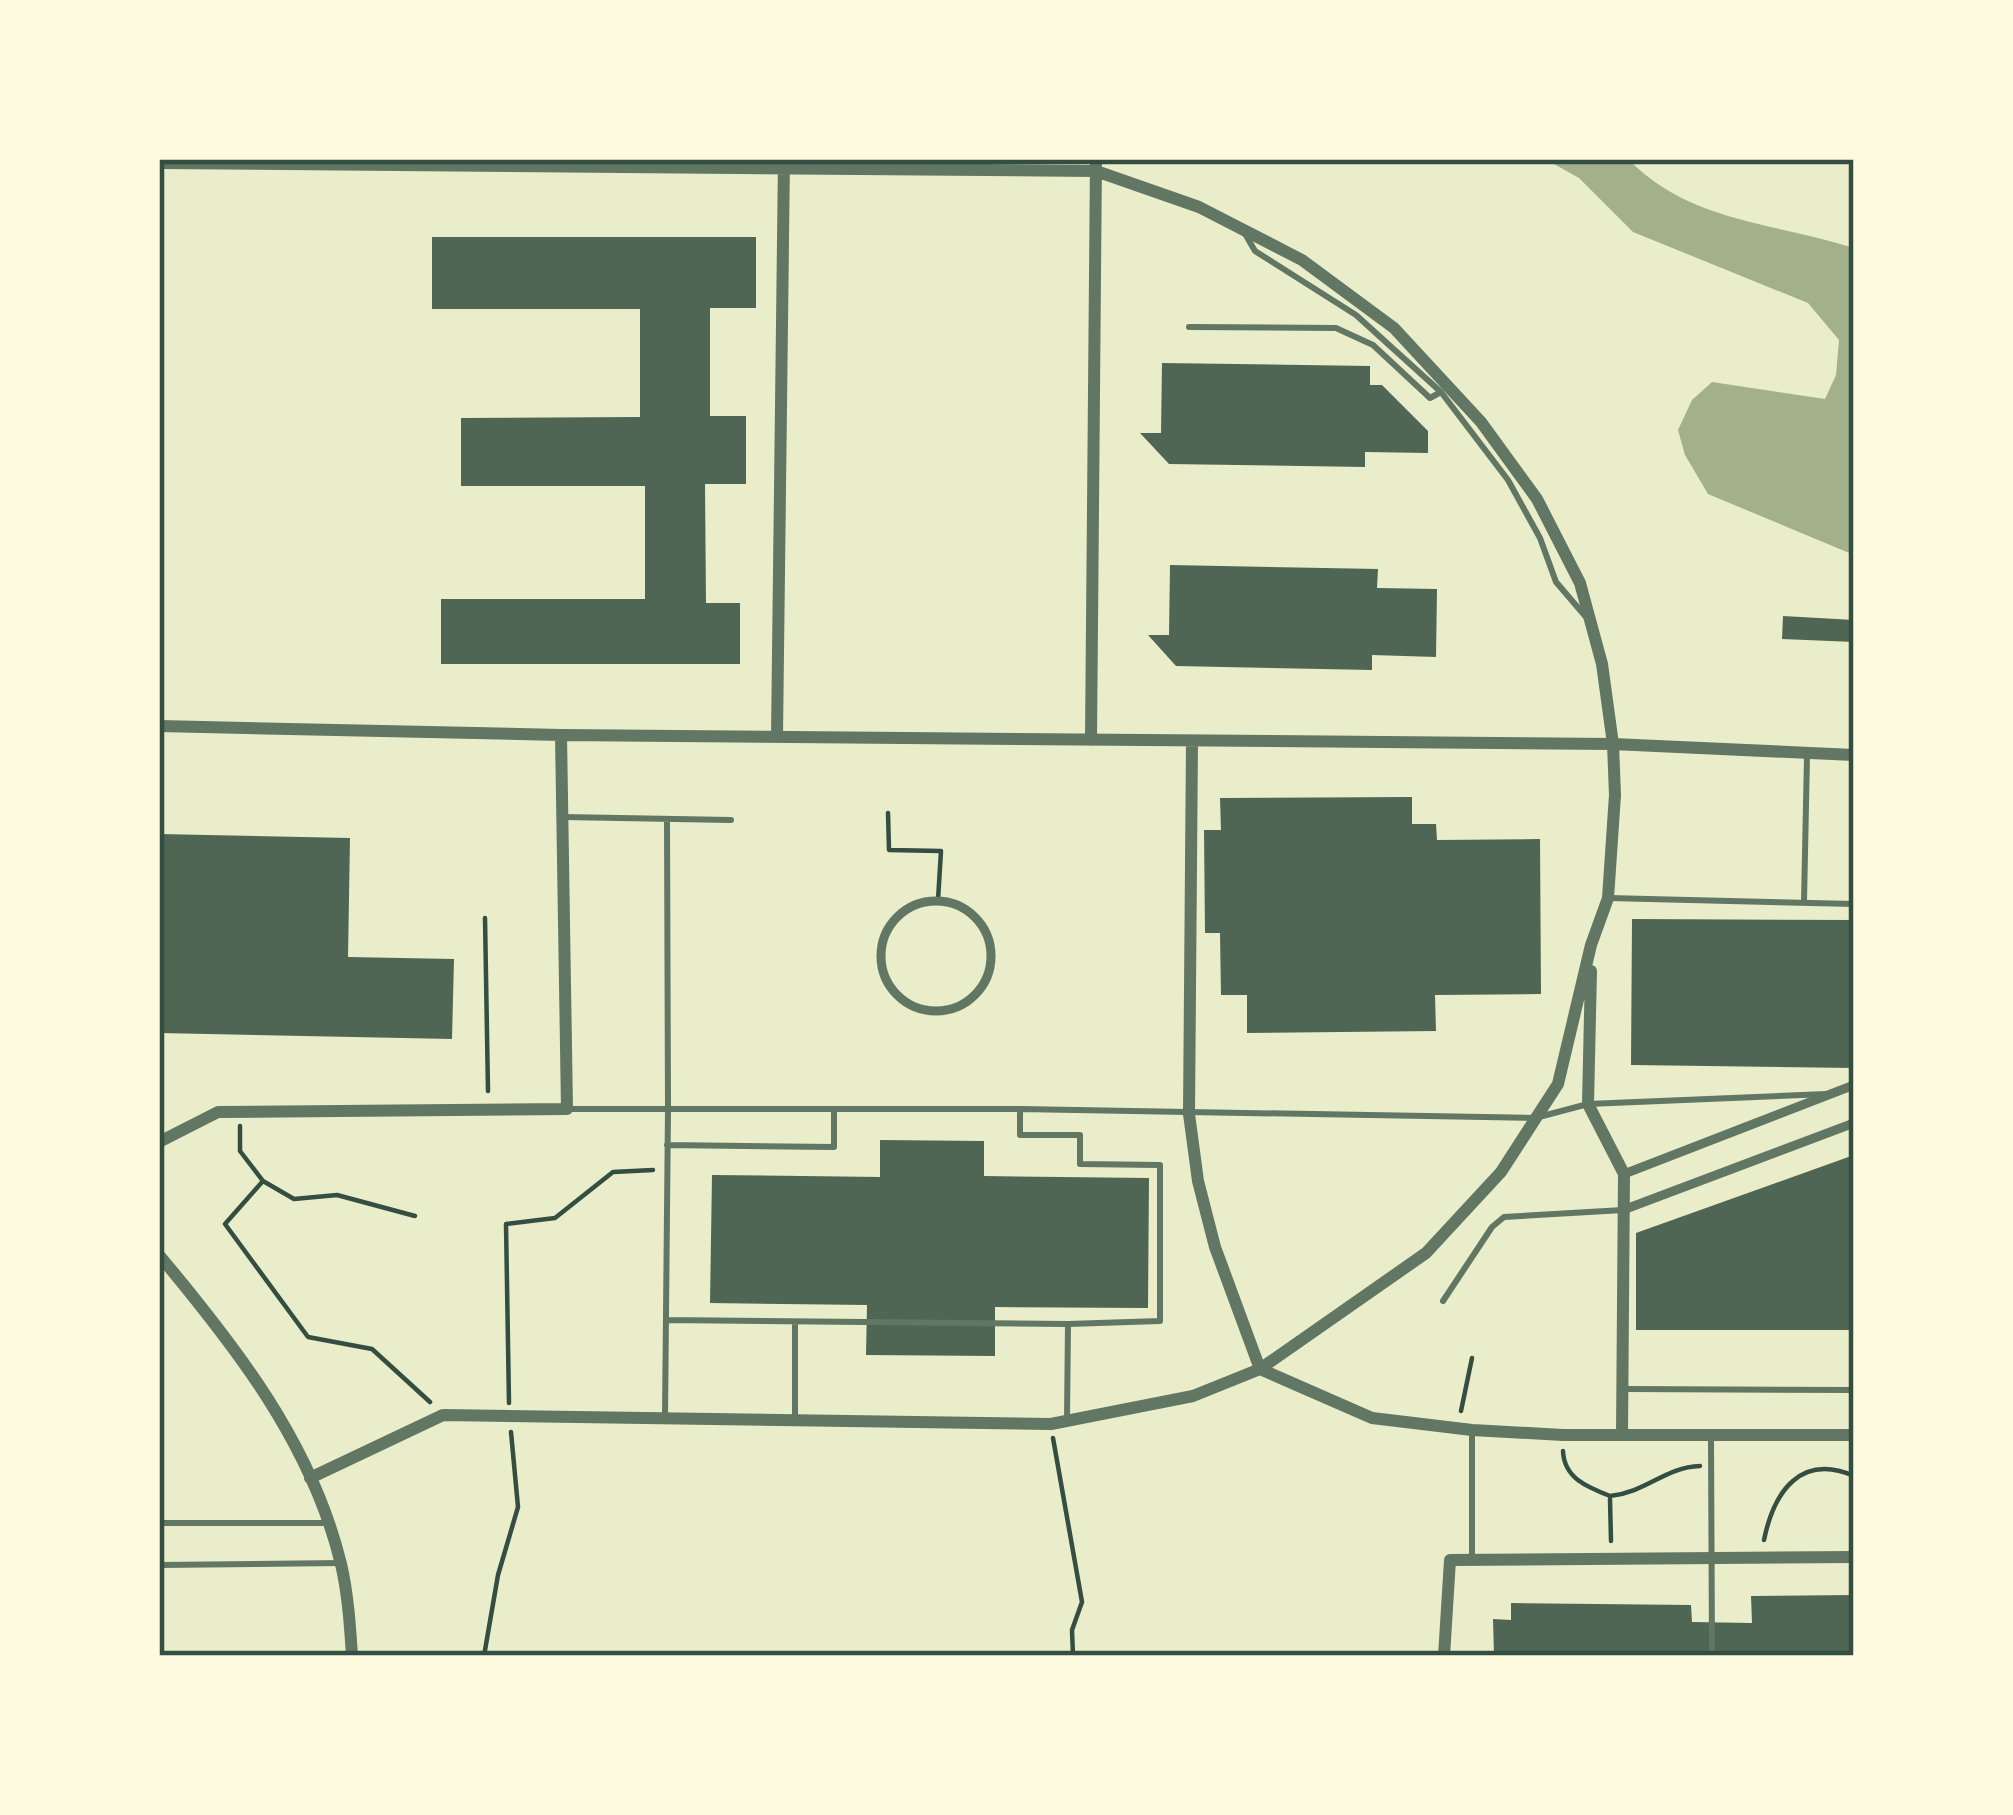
<svg xmlns="http://www.w3.org/2000/svg" width="2013" height="1815" font-family="'Archivo Narrow',sans-serif">
<style>
.water{fill:#a3b18a}
.building{fill:#4f6655}
.lines{fill:none;stroke-linecap:round;stroke-linejoin:round}
.path{stroke:#344e41;stroke-width:4.5}
.service{stroke:#617663;stroke-width:6}
.pedestrian{stroke:#617663;stroke-width:9}
.minor{stroke:#617663;stroke-width:12}
.neatline{fill:none;stroke:#344e41;stroke-width:4.5}
</style>
<rect width="100%" height="100%" fill="#e9edc9"/>
<path class="water" d="M1545,159H1628C1691,223 1773,222 1854,248V555L1708,494L1685,455L1678,430L1692,400L1712,382L1825,399L1836,375L1839,340L1808,303L1633,232L1579,178Z"/>
<path class="building" d="M432,237H756V308H710V416H746V484H705L706,603H740V664H441V599H645V486H461V418L640,417V309H432Z
M1162,363L1370,366V385H1382L1428,431V453L1365,452V467L1169,464L1140,433H1161Z
M1170,565L1378,569L1377,588L1437,589L1436,657L1372,655V670L1176,666L1148,635H1169Z
M1783,616L1854,620V642L1782,639Z
M1412,797V824H1436L1437,840L1540,839L1541,994L1435,995L1436,1031L1247,1033V995H1221L1220,933H1205L1204,830H1221L1220,798Z
M159,834L350,838L348,957L454,959L452,1039L159,1033Z
M1632,919L1854,920V1068L1631,1065Z
M880,1140L984,1141V1176L1149,1178L1148,1308L995,1307V1356L866,1355L867,1305L710,1303L712,1175L880,1177Z
M1854,1155V1330H1636V1233Z
M1854,1595V1656H1494L1493,1619L1511,1620V1603L1691,1605L1692,1622L1752,1623L1751,1596Z"/>
<g class="lines">
<path class="path" d="M888,813L889,850L941,851L938,900
M485,918L488,1091
M240,1126V1151L263,1181L294,1199L337,1195L415,1216
M263,1181L225,1224L308,1337L372,1349L430,1402
M509,1403L506,1224L555,1218L613,1172L653,1170
M1461,1411L1472,1358
M1053,1438L1082,1602L1072,1630L1073,1656
M1563,1451C1564,1478 1587,1487 1610,1496C1647,1492 1665,1467 1700,1466
M1610,1499L1611,1541
M1764,1540C1774,1491 1801,1453 1854,1476
M484,1656L498,1575L518,1507L511,1432"/>
<path class="service" d="M1244,232L1255,251L1356,315L1441,392L1508,480L1540,538L1556,582L1586,617
M1189,327L1336,328L1373,345L1430,398L1441,392
M563,817L731,820
M1608,898L1854,904
M1804,902L1807,756
M570,1109H668L667,819
M667,1145L834,1147V1109
M1443,1301L1492,1227L1504,1217L1623,1210
M666,1320L1068,1324L1160,1321V1165L1080,1164V1135H1020V1109
M1625,1389L1854,1390
M665,1417L668,1109H1020L1535,1118L1588,1104L1826,1094
M795,1418V1322
M1067,1418L1068,1324
M1711,1438L1712,1656
M159,1523H328
M1472,1559V1430
M159,1565L341,1563"/>
<path class="pedestrian" d="M881 956a55 55 0 1 1 110 0a55 55 0 1 1-110 0Z
M1624,1174L1854,1085
M1623,1210L1854,1123"/>
<path class="minor" d="M159,163L1096,171L1199,207L1302,260L1394,328L1481,422L1537,499L1580,583L1602,664L1613,744L1615,795L1608,898L1591,945L1558,1084L1501,1172L1426,1253L1260,1369L1193,1396L1051,1424L443,1415L310,1478
M159,726L561,735L1613,744L1854,755
M777,736L784,159
M1091,740L1096,159
M1192,741L1189,1114L1198,1181L1215,1247L1260,1369
M1591,971L1588,1104L1624,1174L1622,1435
M159,1142L218,1112L567,1109L561,735
M159,1255C236,1347 312,1444 341,1564C348,1594 350,1625 352,1656
M1260,1369L1372,1418L1472,1430L1563,1435H1854
M1444,1656L1450,1560L1854,1557"/>
</g>
<rect width="2013" height="1815" fill="none" stroke="#fefae0" stroke-width="324"/>
<rect x="162" y="162" width="1689" height="1491" class="neatline"/>
</svg>
